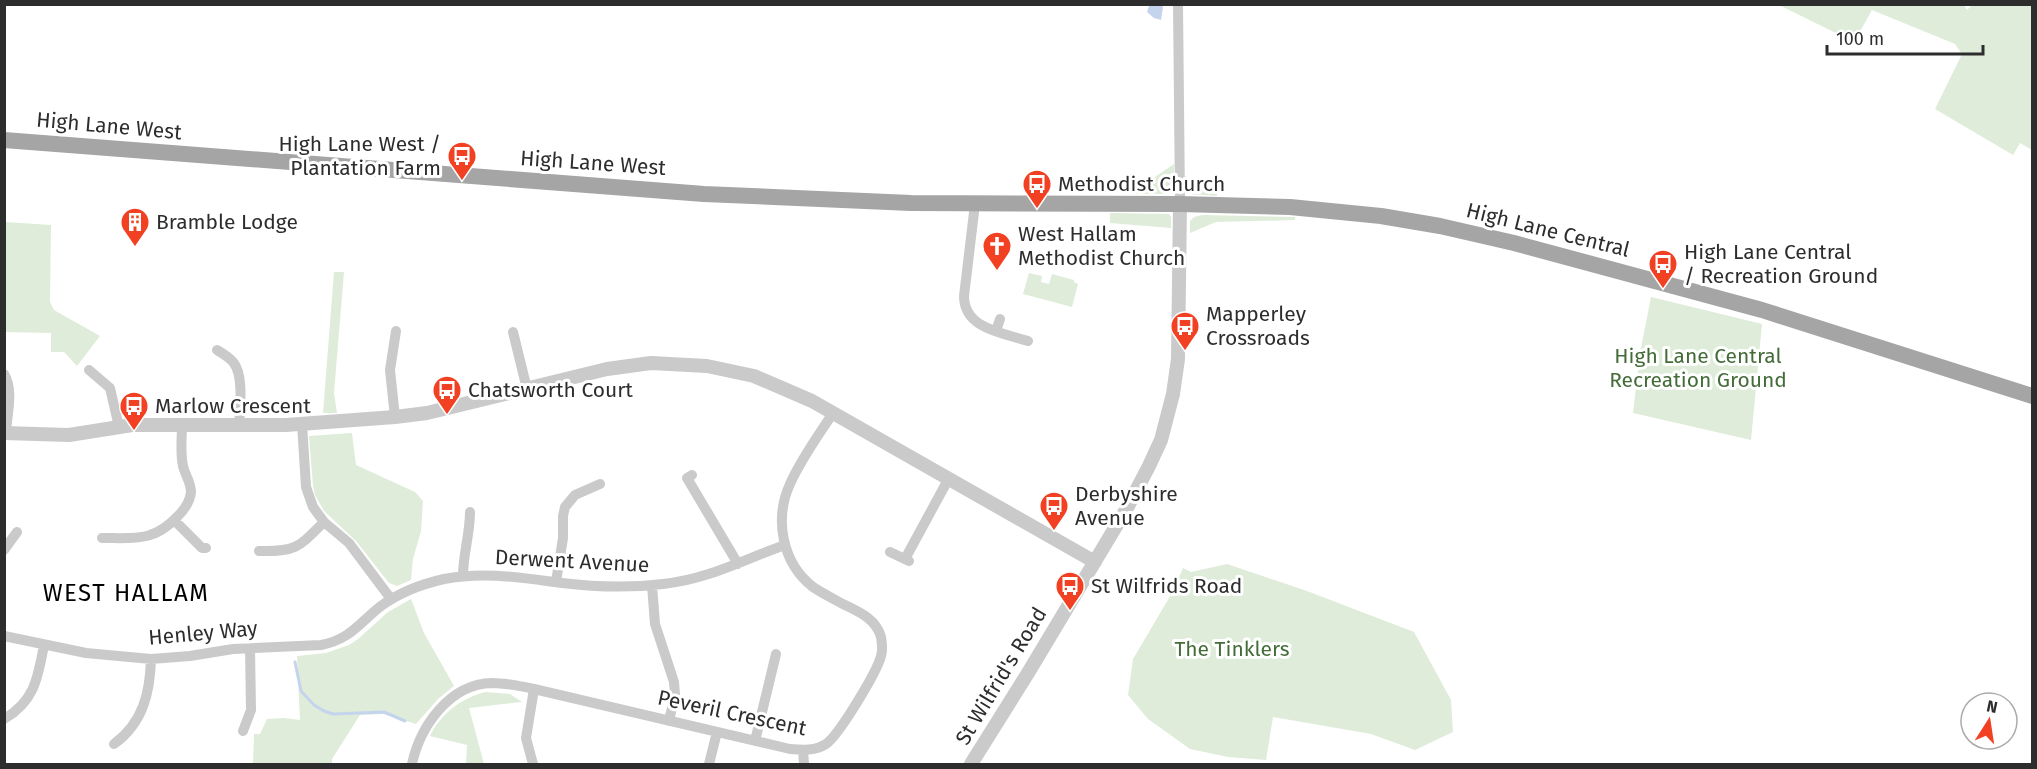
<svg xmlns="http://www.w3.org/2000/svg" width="2037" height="769" font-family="'Fira Sans',sans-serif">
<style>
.green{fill:#dfecd9}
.water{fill:#c4d4ed}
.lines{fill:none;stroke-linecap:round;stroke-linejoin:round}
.stream{stroke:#c4d4ed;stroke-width:3}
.minor{stroke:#cacaca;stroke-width:10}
.tertiary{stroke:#cacaca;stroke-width:14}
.primary{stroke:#a5a5a5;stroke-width:16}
.labels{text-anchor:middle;stroke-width:6;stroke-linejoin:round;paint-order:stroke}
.street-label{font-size:21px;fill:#2d2d2d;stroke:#fff}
.poi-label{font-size:21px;fill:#2d2d2d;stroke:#fff;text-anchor:start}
.park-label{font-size:21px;fill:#446c38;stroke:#fff}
.quarter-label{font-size:24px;letter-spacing:1.5px;fill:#000;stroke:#fff}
</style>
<rect width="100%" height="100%" fill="#fff"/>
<path class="green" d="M1963,4L1967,10L1972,5H2032V150L2020,143L2013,155L1935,109L1962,54L1955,44L1872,10L1854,42L1779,5Z
M1174,164V180L1167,192L1162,194H1130Z
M1185,176L1217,194V196L1188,194Z
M1110,213L1169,214L1171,217V228L1110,223Z
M1202,215L1295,217V220L1216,222L1190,233V221L1194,217Z
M5,222L51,225L50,302L54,310L100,336L77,366L64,352H51V333L5,332Z
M334,272H344L334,393L337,413H323Z
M1029,273L1042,276L1041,282L1049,284L1052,274L1074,280V282L1078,284L1072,307L1023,294Z
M1651,297L1762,324L1751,440L1633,413L1640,353Z
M352,433L356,465L415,492L423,501L421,531L413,559L411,580L397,586L389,583L356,541L324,511L315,495L313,486L309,436Z
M1227,564L1307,591L1414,632L1451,700L1453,732L1415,750L1371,734L1273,717L1266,760L1228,757L1190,749L1148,719L1128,695L1133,659L1172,593L1183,568L1191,572Z
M411,599L424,633L454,686L438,699L416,724L384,714L360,715L332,759V764H253L254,734H260L267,719L284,718L300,720L297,656L326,653L349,645L358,639L388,612Z
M486,692L510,694L522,702L469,708L484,764H466L467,745L430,736C440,714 463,697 486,692Z"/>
<path class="water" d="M1153,5H1161L1163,7L1161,20L1154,18L1147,12L1149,6Z"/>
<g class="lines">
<path class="stream" d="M295,662L301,691L314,705L324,711L333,714L384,712L405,721"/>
<path class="minor" d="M1178,4L1180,204
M975,204L964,296C964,329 1003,333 1028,341
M996,331L1000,319
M513,332L527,389
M217,350C222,353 229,357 233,362C244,374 240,408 239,425
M89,370L110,388L119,427
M4,374C14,390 7,414 6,432
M395,417L390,370L396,331
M302,424L306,487L313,507L324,522L349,543L391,599
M692,475L687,478L738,564
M174,520L202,548H206
M102,538C135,538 154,542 178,516C185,509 190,502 191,492C191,482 185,475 183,466C180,453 182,437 182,424
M4,550L17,532
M259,551C296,552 299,547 324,522
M890,552L909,561
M905,559L949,478
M463,576C463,554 470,534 470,512
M556,582L563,538V516L565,507L575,495L600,484
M652,585L655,624L674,682L675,695L669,721
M4,636L86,653L151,659L190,656L233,649L321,645C351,639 359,623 381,606C400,592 422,584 444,579C484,571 523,578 562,583C595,587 630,588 663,584C709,579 742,560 785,545
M4,719C35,701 38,677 44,645
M243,731L251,710L250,648
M755,741L776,654
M114,744C143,723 150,693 151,659
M803,750L804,764
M412,764C420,727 449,684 492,683C506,683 520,686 534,689L790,749C803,750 815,751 826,744C839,735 877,672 881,656C883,650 882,643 881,637C876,618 857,611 841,603C832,598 822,593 813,587C782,563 774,519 790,484C801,459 818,436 833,413
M533,764L526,738L534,689
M709,764L717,732"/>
<path class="tertiary" d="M4,433L69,435L132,425H286L395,417L427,413L607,369L651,363L707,366L754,376L812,401L1095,562
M971,764L1028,673L1127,508L1149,466L1161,440L1173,394L1178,359L1180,204"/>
<path class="primary" d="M4,140L704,194L911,203L1180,204L1290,207L1381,216L1440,226L1514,243L1762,310L2032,396"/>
</g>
<defs>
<g id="bus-pin" transform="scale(1.5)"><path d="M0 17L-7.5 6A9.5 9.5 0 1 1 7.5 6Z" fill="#f14122" stroke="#fff"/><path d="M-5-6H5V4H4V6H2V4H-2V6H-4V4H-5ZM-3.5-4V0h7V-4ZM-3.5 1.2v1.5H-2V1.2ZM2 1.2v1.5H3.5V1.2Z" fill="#fff"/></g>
<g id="building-pin" transform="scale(1.5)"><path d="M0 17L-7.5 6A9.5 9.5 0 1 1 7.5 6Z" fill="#f14122" stroke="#fff"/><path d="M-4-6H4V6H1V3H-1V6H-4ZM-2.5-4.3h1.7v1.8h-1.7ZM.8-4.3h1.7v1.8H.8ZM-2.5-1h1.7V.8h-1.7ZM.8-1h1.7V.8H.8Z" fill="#fff"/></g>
<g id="church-pin" transform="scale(1.5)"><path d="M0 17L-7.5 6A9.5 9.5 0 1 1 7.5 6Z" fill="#f14122" stroke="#fff"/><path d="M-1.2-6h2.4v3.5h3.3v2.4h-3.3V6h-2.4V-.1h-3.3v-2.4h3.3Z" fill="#fff"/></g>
</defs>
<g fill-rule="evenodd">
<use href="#bus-pin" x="462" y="156"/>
<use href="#bus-pin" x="1037" y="184"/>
<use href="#building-pin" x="135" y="222"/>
<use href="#church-pin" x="997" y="246"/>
<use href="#bus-pin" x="1663" y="264"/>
<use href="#bus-pin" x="1185" y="326"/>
<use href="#bus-pin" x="447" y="390"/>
<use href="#bus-pin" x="134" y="406"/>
<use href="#bus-pin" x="1054" y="506"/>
<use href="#bus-pin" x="1070" y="586"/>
</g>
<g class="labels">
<g class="street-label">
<text transform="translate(109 126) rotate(5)" y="7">High Lane West</text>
<text transform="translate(593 163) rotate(4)" y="7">High Lane West</text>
<text transform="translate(1548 230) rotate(14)" y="7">High Lane Central</text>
<text transform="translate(572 561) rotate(3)" y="7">Derwent Avenue</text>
<text transform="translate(203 633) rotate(-5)" y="7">Henley Way</text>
<text transform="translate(1001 676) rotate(-59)" y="7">St Wilfrid's Road</text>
<text transform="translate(732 713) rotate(12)" y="7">Peveril Crescent</text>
</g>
<g class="poi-label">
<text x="441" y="151" text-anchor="end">High Lane West /<tspan x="441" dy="24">Plantation Farm</tspan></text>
<text x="1058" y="191">Methodist Church</text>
<text x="156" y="229">Bramble Lodge</text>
<text x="1018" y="241">West Hallam<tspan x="1018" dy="24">Methodist Church</tspan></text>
<text x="1684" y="259">High Lane Central<tspan x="1684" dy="24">/ Recreation Ground</tspan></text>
<text x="1206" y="321">Mapperley<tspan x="1206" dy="24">Crossroads</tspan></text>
<text x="468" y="397">Chatsworth Court</text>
<text x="155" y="413">Marlow Crescent</text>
<text x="1075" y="501">Derbyshire<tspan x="1075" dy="24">Avenue</tspan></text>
<text x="1091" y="593">St Wilfrids Road</text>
</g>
<g class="park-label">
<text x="1698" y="363">High Lane Central<tspan x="1698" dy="24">Recreation Ground</tspan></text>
<text x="1232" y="656">The Tinklers</text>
</g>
<g class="quarter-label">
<text x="126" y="601">WEST HALLAM</text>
</g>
</g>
<rect width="2037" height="769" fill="none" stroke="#2d2d2d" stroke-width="12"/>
<g transform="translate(1989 721) rotate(12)"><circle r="28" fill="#ffffff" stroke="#ababab" stroke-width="1.5"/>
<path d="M0-4.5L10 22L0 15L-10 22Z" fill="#f14122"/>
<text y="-9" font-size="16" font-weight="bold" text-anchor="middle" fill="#2d2d2d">N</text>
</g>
<path d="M1827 45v9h156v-9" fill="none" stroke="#2d2d2d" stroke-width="3"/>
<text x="1836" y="45" font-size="18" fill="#2d2d2d" stroke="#ffffff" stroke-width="4.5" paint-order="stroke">100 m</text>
</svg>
